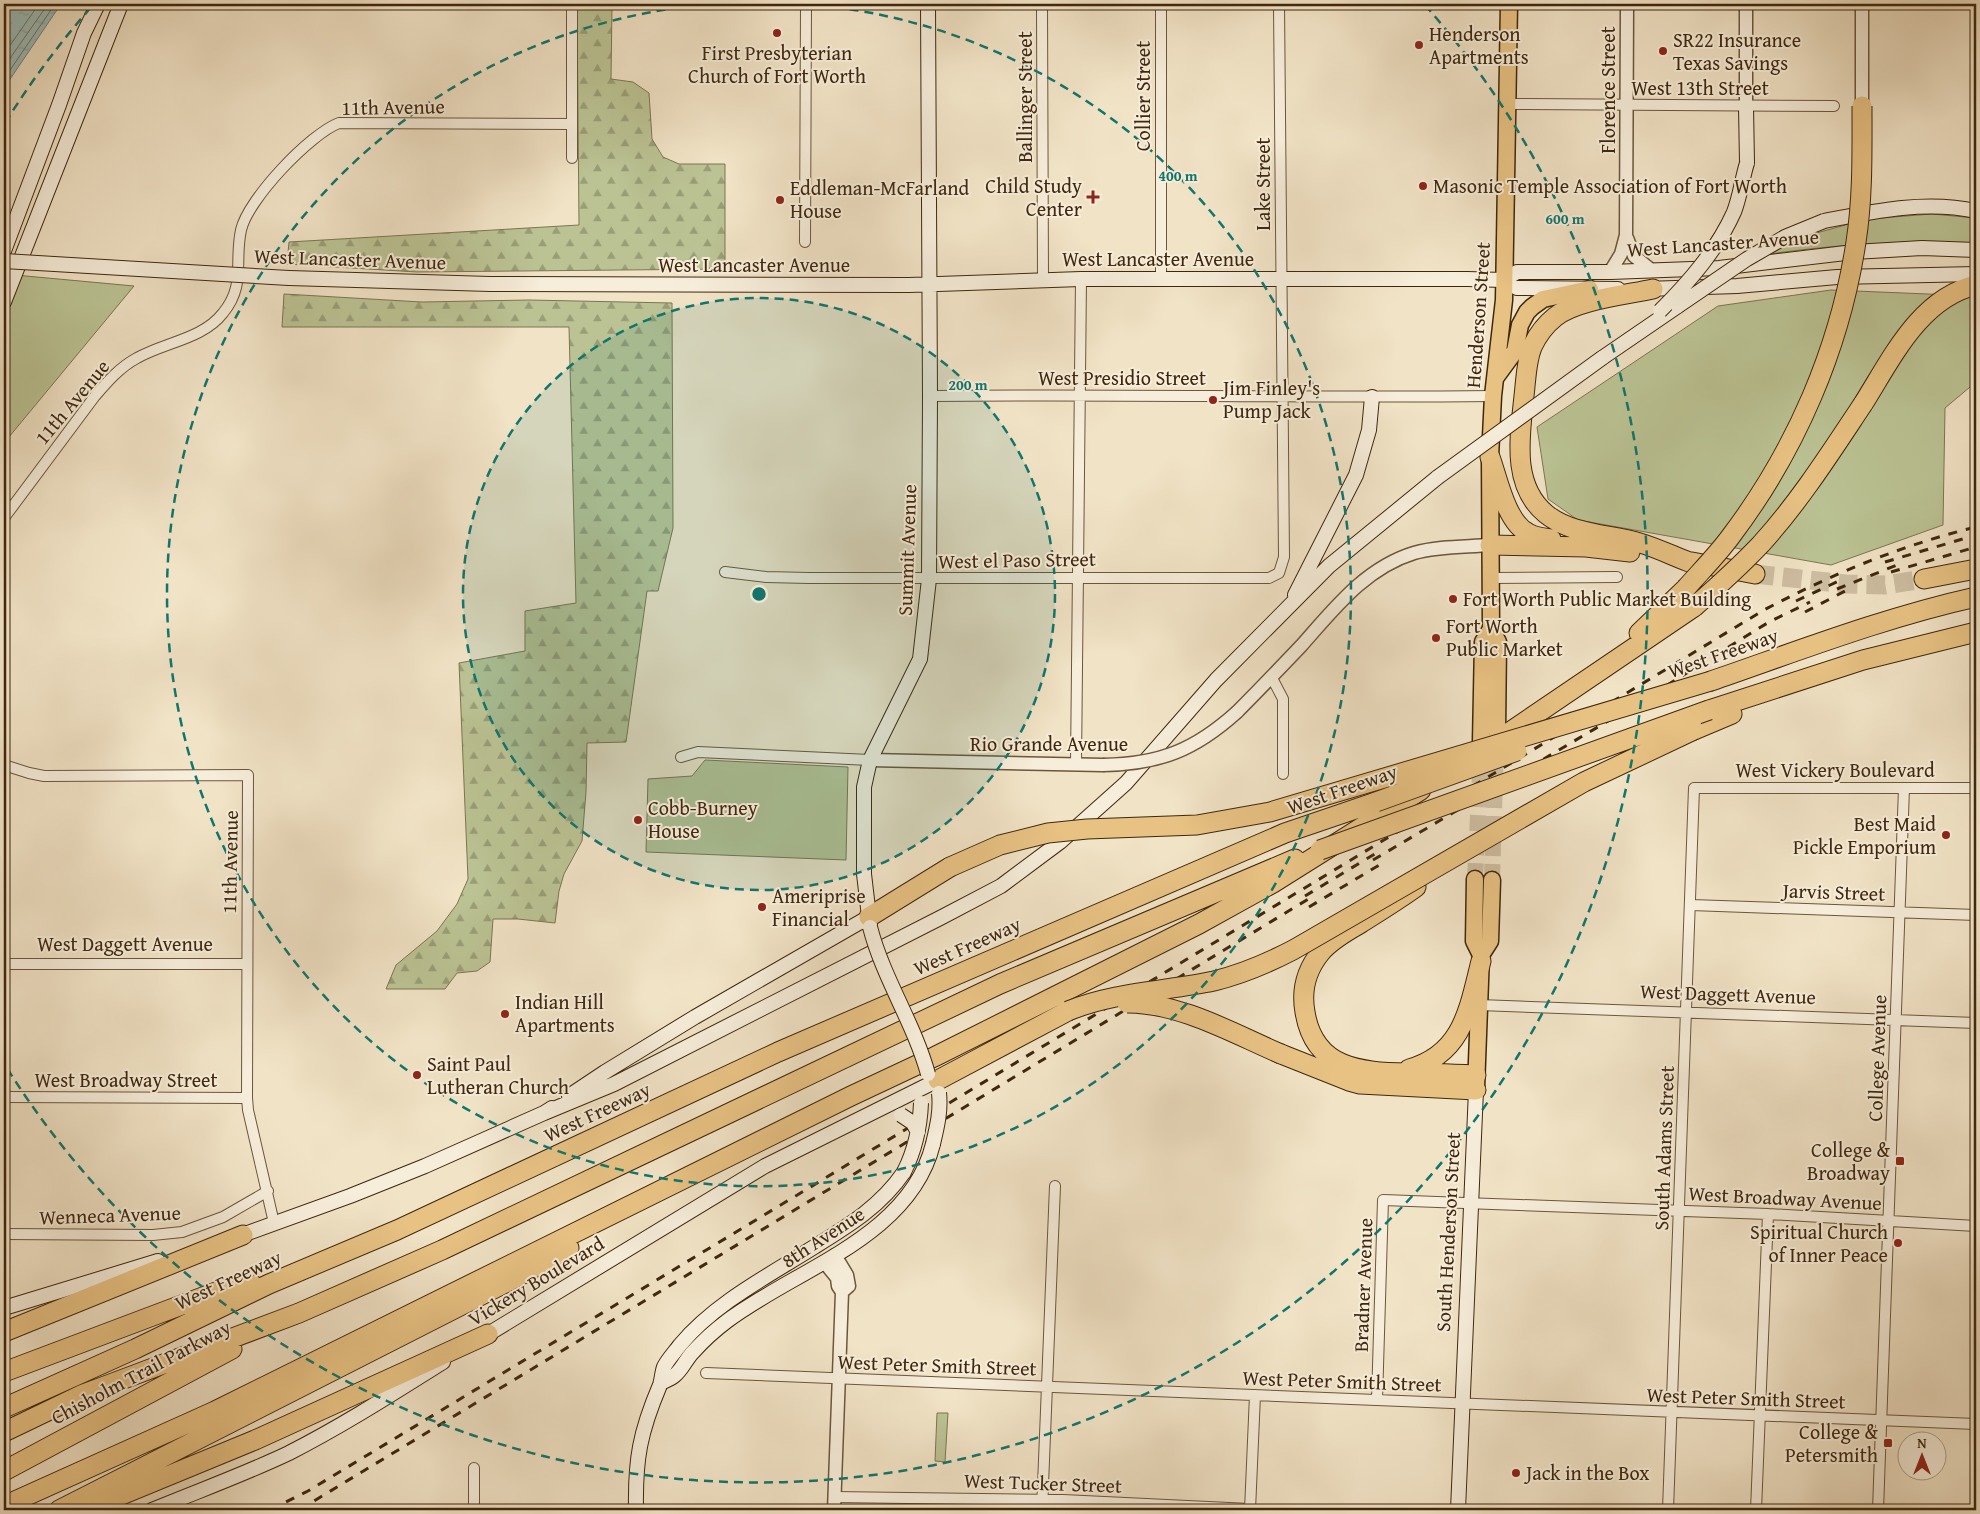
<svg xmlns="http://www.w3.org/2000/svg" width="1980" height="1514" font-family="'Gentium Book Plus',serif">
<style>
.green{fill:#bbc394;stroke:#7d7551}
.forest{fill:url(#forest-firs);stroke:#7d7551}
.water{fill:url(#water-ripples);stroke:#778176}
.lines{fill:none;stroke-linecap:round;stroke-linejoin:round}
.shore{stroke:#6e7265;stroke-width:1}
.primary-tunnel{stroke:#cdbda1;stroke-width:16;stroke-dasharray:16 8;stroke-linecap:butt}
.motorway-tunnel{stroke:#cdbda1;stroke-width:19;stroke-dasharray:19 9;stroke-linecap:butt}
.minor-casing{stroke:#6c563c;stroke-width:12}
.tertiary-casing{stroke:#6c563c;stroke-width:15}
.secondary-casing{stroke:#3f270e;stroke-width:16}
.primary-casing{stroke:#3f270e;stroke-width:19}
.motorway-casing{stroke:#3f270e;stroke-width:21}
.minor{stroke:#f6edda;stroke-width:10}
.tertiary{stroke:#f6edda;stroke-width:12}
.secondary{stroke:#f6edda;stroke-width:14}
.primary{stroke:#e8c283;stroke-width:16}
.motorway{stroke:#e8c283;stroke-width:19}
.rail{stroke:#3f270e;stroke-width:3;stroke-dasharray:9 9;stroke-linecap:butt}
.tertiary-bridge-casing{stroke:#6c563c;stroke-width:15;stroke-linecap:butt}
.secondary-bridge-casing{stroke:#3f270e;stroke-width:16;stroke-linecap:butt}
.motorway-bridge-casing{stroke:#3f270e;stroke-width:21;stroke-linecap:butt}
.tertiary-bridge{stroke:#f6edda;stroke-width:12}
.secondary-bridge{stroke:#f6edda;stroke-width:14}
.motorway-bridge{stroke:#e8c283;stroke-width:19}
.ring{fill:none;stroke:#0f766e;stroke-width:2.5;stroke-dasharray:9 6}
.poi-dot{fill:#8f2418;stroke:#f6edda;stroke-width:2}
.labels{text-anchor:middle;stroke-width:4;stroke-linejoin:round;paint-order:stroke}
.poi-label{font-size:20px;fill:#3f270e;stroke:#f6edda;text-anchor:start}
.street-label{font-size:20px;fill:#3f270e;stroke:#f6edda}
.centre{fill:#0f766e;stroke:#f6edda;stroke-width:2.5}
.ring-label{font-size:15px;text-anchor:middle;font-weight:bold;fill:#0f766e;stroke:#f6edda;stroke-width:4;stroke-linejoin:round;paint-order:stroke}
</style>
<defs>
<pattern id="forest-firs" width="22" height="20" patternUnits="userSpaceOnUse" patternTransform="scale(1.25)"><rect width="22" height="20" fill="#bbc394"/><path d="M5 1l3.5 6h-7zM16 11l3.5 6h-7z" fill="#999e77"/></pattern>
<pattern id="water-ripples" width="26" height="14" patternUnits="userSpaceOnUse" patternTransform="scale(1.25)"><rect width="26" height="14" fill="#9cbdbc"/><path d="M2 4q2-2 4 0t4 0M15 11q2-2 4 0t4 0" fill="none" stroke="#87a2a0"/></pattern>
</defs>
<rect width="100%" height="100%" fill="#f1e3c6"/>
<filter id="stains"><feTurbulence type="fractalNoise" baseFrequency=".004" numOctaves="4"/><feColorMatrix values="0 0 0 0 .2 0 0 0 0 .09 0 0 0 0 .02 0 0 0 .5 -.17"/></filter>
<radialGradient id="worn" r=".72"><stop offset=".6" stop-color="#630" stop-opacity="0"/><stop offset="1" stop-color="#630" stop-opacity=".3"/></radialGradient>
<path class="green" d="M1932,214L1976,218V245C1907,240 1839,244 1770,254L1793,242L1820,232L1867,219Z
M4,274L134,286L4,443Z
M1831,290L1976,296V382L1945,408L1943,525L1831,565L1578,520L1548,499L1537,427L1718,306Z
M705,760L848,767L846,860L646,852L648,779L692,776Z
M937,1413H948L945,1462L935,1461Z"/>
<path class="forest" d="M577,4H612L611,79L633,82L649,93L652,139L663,157L679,164H725V269L417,272L287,264L289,242L579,225Z
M284,294L422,302L529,300L672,303L673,528L658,591H647L626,742L587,743L586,792L582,841L564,874L559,891L555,923L518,919H493L490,962L477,971L457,973L445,989H386L396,965L437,931L457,904L468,879L459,663L525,651V611L576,603L569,327H282Z"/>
<path class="water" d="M4,4H61L4,88Z"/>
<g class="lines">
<path class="shore" d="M4,54L39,4
M4,67L48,4
M4,79L55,4"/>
<path class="primary-tunnel" d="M1475,879L1481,752
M1492,880L1496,747"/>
<path class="motorway-tunnel" d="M1755,574L1846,584L1885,585L1924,579"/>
<g class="minor-casing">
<path id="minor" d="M572,4V158
M1042,4L1043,280
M1161,4V279
M1506,104L1834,106
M805,242L806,4
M930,396C1118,394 1305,398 1493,396
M4,518L95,396C107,382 120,367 137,358C165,342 203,339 223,313C246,285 234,262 241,230C248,199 310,134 339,123L572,124
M725,572L766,577L809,578H1269L1279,573L1284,557L1279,4
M1491,578L1617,577
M1272,678L1283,699V774
M681,757L698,752L870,760
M1076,764L1081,279
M4,765L29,773L44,776L248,775L247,1098L248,1110L274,1223
M1691,905L1976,915
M4,964H247
M1479,1005L1976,1023
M4,1097L247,1098
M4,1234L153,1235L182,1232L223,1217L268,1191
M706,1373L1976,1424
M1377,1400L1383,1200L1768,1214L1976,1226
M834,1497L1063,1500L1250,1509
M474,1510V1468
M1042,1510L1055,1186
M1250,1510L1255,1395
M1668,1510L1694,788H1976
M1756,1510L1768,1214
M1878,1510L1904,788"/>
</g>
<g class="tertiary-casing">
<path id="tertiary" d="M1746,4V106
M1862,4V106
M1627,238L1634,256L1650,269
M1610,272L1621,254L1626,235L1627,4
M1237,712C1259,690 1280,668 1301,646C1334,609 1365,568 1414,553C1439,546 1465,547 1490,545
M870,760L1103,765
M835,1255L847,1275L849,1286L842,1292
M824,1262L837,1278L838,1286L842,1292L834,1510"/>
</g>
<g class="secondary-casing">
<path id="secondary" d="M1746,106L1747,163
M1824,221C1874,211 1926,200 1976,211
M4,251L59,105L84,33L98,4
M289,278L490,284L909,285L1081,279H1467L1504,280L1517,288L1618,289
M1504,280L1517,272H1610L1719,268L1854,252L1922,248L1976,250
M1645,289L1737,286L1837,277L1976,274
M4,302L121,4
M1602,358L1678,306
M1295,595L1356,475L1369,430L1372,397
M870,925L864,874V787L870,760L920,659L929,579L930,396L928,4
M569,1096L605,1072L695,1017L869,917
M544,1113L614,1084L942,917L1001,886L1060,842L1126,783L1216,680L1329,566L1438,477
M234,1238L350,1196L425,1166L544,1113L552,1108
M4,1308L158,1261
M480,1339L765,1166L938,1080
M661,1383C665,1381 670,1379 674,1376C682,1370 686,1359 693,1352C703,1341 715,1330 727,1321C796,1269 910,1237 933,1144
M152,1510C198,1491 245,1474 289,1453C342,1426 392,1394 443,1362
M636,1510C635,1459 640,1432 660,1385C662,1379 662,1372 664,1367C668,1359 675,1352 680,1345C715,1303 768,1276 814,1247C848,1226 881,1206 904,1172
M1458,1510L1476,1090"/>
</g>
<g class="primary-casing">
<path id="primary" d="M1496,377L1515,351L1520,325L1527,312L1532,307L1543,299L1590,289
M1497,732L1498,642L1491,629L1490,457L1493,396L1504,300L1509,4
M1481,742L1483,642L1491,629
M1475,879L1474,941L1481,955L1476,1088
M1481,955L1490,941L1492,880"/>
</g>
<g class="motorway-casing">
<path id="motorway" d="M1653,289C1625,295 1576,300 1555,317C1545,325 1537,336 1532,347C1526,362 1526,380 1524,396C1520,436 1511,485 1546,514C1572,535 1609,534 1640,543C1657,548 1673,556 1689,562
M1863,404C1892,358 1920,298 1976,285
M1490,457C1498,479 1506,522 1528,533C1535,537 1543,538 1551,539
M1490,545L1586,547L1630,552
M1692,562L1755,574
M1924,579L1976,569
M1639,633L1686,588
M1711,681C1798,651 1886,617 1976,597
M1709,710L1863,660L1976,632
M1694,730L1732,714
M1492,744L1694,607
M1416,887C1398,900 1380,911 1361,923C1348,931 1332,939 1321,952C1307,969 1301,990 1305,1012C1314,1069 1360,1072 1408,1073C1430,1073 1453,1074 1476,1075
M869,917L950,867
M1281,1054L1349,1081L1360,1084L1476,1090
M1409,1069C1463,1054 1469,1009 1481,961
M938,1080L1068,1011
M4,1332L243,1235
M4,1372L224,1289L253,1285
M4,1408L135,1349L269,1284L397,1230L778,1052L1285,833L1376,802
M4,1432L81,1395L299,1313L442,1250L1000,984L1295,859
M4,1471L232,1349
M4,1506L215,1411L851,1096L934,1057L1199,924L1273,883L1421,790
M59,1510L519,1276L569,1248
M85,1510L255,1440L488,1334"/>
</g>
<use href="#minor" class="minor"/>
<use href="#tertiary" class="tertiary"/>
<use href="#secondary" class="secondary"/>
<use href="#primary" class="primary"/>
<use href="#motorway" class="motorway"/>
<path class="rail" d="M1885,562L1976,535
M1891,572L1976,547
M1837,589L1897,565
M1796,601L1843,579
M1805,612L1847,590
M1373,860L1635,705L1769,622L1810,602
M1305,896L1378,852
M1309,907L1386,861
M270,1510L308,1491L1764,610C1832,574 1902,545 1976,527
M299,1510L1315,895"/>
<g class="tertiary-bridge-casing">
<path id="tertiary-bridge" d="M1103,765C1160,764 1195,750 1237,712"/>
</g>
<g class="secondary-bridge-casing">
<path id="secondary-bridge" d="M4,261L289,278
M1678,306L1747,259L1785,237L1824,221
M1660,311C1689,282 1717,250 1734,212C1740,197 1742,179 1747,163
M1438,477L1602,358
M870,927C883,978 914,1023 928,1074
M901,1115L913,1123L918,1132
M933,1144C937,1127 941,1111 939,1093
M904,1172C915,1150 920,1128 921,1103"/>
</g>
<g class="motorway-bridge-casing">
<path id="motorway-bridge" d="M1686,588C1701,571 1718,554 1731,536C1796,450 1840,348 1856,242C1863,197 1862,151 1862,106
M1694,607C1717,587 1740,566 1761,544C1800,501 1831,452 1863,404
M1376,802L1517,751
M1320,850L1709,710
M950,867L1000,845L1048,833L1087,829L1197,825L1270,812L1711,681
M1127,1003C1181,1003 1232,1033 1281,1054
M1068,1011C1115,992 1166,991 1214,981C1242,974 1268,963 1293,950L1584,782L1694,730"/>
</g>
<use href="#tertiary-bridge" class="tertiary-bridge"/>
<use href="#secondary-bridge" class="secondary-bridge"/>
<use href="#motorway-bridge" class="motorway-bridge"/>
</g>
<circle cx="759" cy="594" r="296" fill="#0f766e" fill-opacity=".12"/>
<g class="ring">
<circle cx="759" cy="594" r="296"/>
<path d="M805 4A592 592 0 1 1 713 4"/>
<path d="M5 123A889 889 0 0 1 93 5M1425 5A889 889 0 1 1 5 1065"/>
</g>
<g class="poi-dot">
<circle cx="777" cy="33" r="5"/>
<circle cx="1419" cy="45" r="5"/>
<circle cx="1663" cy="51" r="5"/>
<circle cx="1423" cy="186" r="5"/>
<path d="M1090.5 189.5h5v5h5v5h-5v5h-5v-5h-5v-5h5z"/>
<circle cx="780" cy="200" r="5"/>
<circle cx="1213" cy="400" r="5"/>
<circle cx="1453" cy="599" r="5"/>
<circle cx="1436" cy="638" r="5"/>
<circle cx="638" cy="820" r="5"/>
<circle cx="1946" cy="835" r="5"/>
<circle cx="762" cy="907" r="5"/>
<circle cx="505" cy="1014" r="5"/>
<circle cx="417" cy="1075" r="5"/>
<rect x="1895" y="1156" width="10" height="10" rx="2.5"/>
<circle cx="1898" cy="1243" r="5"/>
<rect x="1883" y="1438" width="10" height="10" rx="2.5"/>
<circle cx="1516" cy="1473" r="5"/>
</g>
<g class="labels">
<g class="poi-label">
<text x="1429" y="41">Henderson<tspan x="1429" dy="23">Apartments</tspan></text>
<text x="1673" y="47">SR22 Insurance<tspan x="1673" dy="23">Texas Savings</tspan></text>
<text x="777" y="60" text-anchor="middle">First Presbyterian<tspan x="777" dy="23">Church of Fort Worth</tspan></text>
<text x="1082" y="193" text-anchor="end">Child Study<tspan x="1082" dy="23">Center</tspan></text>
<text x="1433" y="193">Masonic Temple Association of Fort Worth</text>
<text x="790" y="195">Eddleman-McFarland<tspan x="790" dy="23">House</tspan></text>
<text x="1223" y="395">Jim Finley's<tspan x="1223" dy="23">Pump Jack</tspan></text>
<text x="1463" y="606">Fort Worth Public Market Building</text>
<text x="1446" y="633">Fort Worth<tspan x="1446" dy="23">Public Market</tspan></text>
<text x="648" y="815">Cobb-Burney<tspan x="648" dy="23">House</tspan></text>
<text x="1936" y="831" text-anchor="end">Best Maid<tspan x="1936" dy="23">Pickle Emporium</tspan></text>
<text x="772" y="903">Ameriprise<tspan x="772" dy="23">Financial</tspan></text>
<text x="515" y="1009">Indian Hill<tspan x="515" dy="23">Apartments</tspan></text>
<text x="427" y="1071">Saint Paul<tspan x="427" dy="23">Lutheran Church</tspan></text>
<text x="1890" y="1157" text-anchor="end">College &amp;<tspan x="1890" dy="23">Broadway</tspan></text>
<text x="1888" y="1239" text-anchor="end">Spiritual Church<tspan x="1888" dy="23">of Inner Peace</tspan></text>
<text x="1878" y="1439" text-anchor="end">College &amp;<tspan x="1878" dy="23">Petersmith</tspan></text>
<text x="1526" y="1480">Jack in the Box</text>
</g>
<g class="street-label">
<text x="1700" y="95">West 13th Street</text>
<text transform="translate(1608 90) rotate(-90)" y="7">Florence Street</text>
<text transform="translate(1143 96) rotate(-90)" y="7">Collier Street</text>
<text transform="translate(1025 97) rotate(-90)" y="7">Ballinger Street</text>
<text transform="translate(393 107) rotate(-1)" y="7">11th Avenue</text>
<text transform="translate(1263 184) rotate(-90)" y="7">Lake Street</text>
<text transform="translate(1723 243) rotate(-4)" y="7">West Lancaster Avenue</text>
<text transform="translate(350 259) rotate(2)" y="7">West Lancaster Avenue</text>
<text x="1158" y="266">West Lancaster Avenue</text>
<text x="754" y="272">West Lancaster Avenue</text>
<text transform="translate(1478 315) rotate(-86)" y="7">Henderson Street</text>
<text x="1122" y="385">West Presidio Street</text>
<text transform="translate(72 402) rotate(-50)" y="7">11th Avenue</text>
<text transform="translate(907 550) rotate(-88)" y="7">Summit Avenue</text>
<text transform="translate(1017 560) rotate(-1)" y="7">West el Paso Street</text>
<text transform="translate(1723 653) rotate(-19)" y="7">West Freeway</text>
<text x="1049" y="751">Rio Grande Avenue</text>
<text x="1835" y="777">West Vickery Boulevard</text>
<text transform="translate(1342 789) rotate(-19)" y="7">West Freeway</text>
<text transform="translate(230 862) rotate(-89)" y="7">11th Avenue</text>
<text transform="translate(1834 892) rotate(2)" y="7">Jarvis Street</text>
<text x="125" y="951">West Daggett Avenue</text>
<text transform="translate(967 946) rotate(-24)" y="7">West Freeway</text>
<text transform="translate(1728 994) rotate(2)" y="7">West Daggett Avenue</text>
<text transform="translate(1877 1058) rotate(-88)" y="7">College Avenue</text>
<text x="126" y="1087">West Broadway Street</text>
<text transform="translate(597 1112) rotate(-25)" y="7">West Freeway</text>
<text transform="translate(1664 1148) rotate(-88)" y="7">South Adams Street</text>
<text transform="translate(1785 1198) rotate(3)" y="7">West Broadway Avenue</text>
<text transform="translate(110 1215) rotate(-2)" y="7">Wenneca Avenue</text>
<text transform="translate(1448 1232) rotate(-87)" y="7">South Henderson Street</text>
<text transform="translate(823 1237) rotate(-33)" y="7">8th Avenue</text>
<text transform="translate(228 1280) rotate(-25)" y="7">West Freeway</text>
<text transform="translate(536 1281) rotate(-31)" y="7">Vickery Boulevard</text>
<text transform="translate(1363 1285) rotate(-88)" y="7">Bradner Avenue</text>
<text transform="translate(937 1365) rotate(2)" y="7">West Peter Smith Street</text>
<text transform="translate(141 1372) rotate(-28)" y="7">Chisholm Trail Parkway</text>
<text transform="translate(1342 1381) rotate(2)" y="7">West Peter Smith Street</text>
<text transform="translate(1746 1398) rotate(2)" y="7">West Peter Smith Street</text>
<text transform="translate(1043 1483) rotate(2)" y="7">West Tucker Street</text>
</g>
</g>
<circle cx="759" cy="594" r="8" class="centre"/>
<g class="ring-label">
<text x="1178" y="181">400 m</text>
<text x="1565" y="224">600 m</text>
<text x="968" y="390">200 m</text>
</g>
<rect width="1980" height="1514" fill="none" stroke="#f1e3c6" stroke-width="20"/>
<rect x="5" y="5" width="1970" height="1504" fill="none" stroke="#3f270e" stroke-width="2.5"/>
<rect x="10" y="10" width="1960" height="1494" fill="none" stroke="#3f270e"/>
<g transform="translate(1922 1456)"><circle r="24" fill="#f6edda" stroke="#ad9e88"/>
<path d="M0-4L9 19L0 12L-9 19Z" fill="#8f2418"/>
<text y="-8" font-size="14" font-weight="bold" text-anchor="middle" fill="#3f270e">N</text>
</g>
<rect width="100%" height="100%" filter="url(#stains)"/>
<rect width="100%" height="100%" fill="url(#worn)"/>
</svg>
